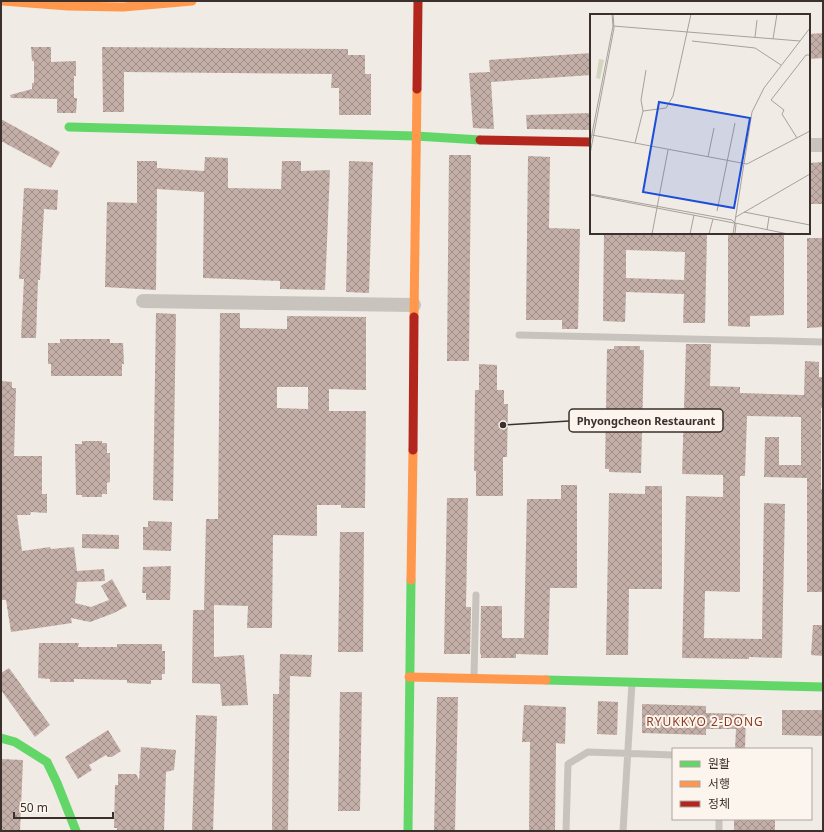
<svg xmlns="http://www.w3.org/2000/svg" width="824" height="832" font-family="'Noto Sans','Noto Sans KR',sans-serif">
<style>
.building{fill:url(#building-cross-hatch);fill-rule:evenodd}
.lines{fill:none;stroke-linecap:round;stroke-linejoin:round}
.lane{stroke:#c9c3be;stroke-width:7}
.street{stroke:#c9c3be;stroke-width:14}
.fast{stroke:#63d668;stroke-width:9}
.slow{stroke:#ff974d;stroke-width:9}
.jam{stroke:#b3261e;stroke-width:9}
.labels{text-anchor:middle;stroke-width:4;stroke-linejoin:round;paint-order:stroke}
.quarter-label{font-size:12px;letter-spacing:1px;fill:#8c3b22;stroke:#fbf5ee}
.inset-road{fill:none;stroke:#a8a09b;stroke-width:1}
.view{fill:#1d4ed8;fill-opacity:0.15;stroke:#1d4ed8;stroke-width:2}
.inset-edge{fill:none;stroke:#3b302b;stroke-width:2}
.leader{fill:none;stroke:#3b302b;stroke-width:1.5}
.callout-dot{fill:#3b302b;stroke:#fbf5ee;stroke-width:1.5}
.callout{fill:#fbf5ee;stroke:#3b302b;stroke-width:1.5}
.callout-label{font-size:11px;text-anchor:middle;font-weight:bold;fill:#3b302b}
</style>
<defs>
<pattern id="building-cross-hatch" width="8" height="8" patternUnits="userSpaceOnUse"><rect width="8" height="8" fill="#c3afa7"/><path d="M0 0l8 8M0 8l8-8" fill="none" stroke="#a08f88"/></pattern>
</defs>
<rect width="100%" height="100%" fill="#f0ebe5"/>
<path class="building" d="M823,33V58L809,59V34Z
M31,47H51V62L76,61V76H74V98H77L76,113H57V99L11,98L10,95L32,89V83H34V61H32Z
M102,47L348,49V55H365V74H371V115H339V88H331L332,74L124,72V112H103Z
M591,53V75L491,82L494,129L473,128L469,73L490,72L489,60Z
M591,113V130L527,129L526,115Z
M1,119L60,152L51,168L1,141Z
M449,155H471L469,361H447Z
M528,156L550,157L549,228L580,229L578,329H562V320H526Z
M205,157L228,158V188L281,189L282,161H301V171L330,170L325,290L280,289V281L203,278L204,192L157,189L156,290L105,287L107,202L137,203V161H157V168L204,171Z
M349,161L373,162L369,293L346,292Z
M823,162V204H809V163Z
M24,188L58,190L57,210L44,209L40,280H38L36,338H21L24,279H19Z
M604,233H707L705,323H683L684,294L626,292L625,322L603,321ZM626,250L685,252L684,280L626,278Z
M728,233H784V315L750,316V327L728,326Z
M807,238H823V327L807,328Z
M156,313L176,314L173,501L153,500Z
M220,313H240V328L287,329V316L366,317V390L329,389V411H366L365,508H341V505H317V536L273,535L272,628H247L248,606L214,605V657L244,655L248,705L222,706L220,684L192,683L193,610H204L206,519H218ZM277,387H308V409L277,408Z
M60,339H110V343H123L124,364H122V376H51V364H48V343H60Z
M686,344H711L710,386L740,387V393L804,395L805,361L819,362V377H823V408H821V489H823V592H807V478L764,477L765,437H779V465H801V417L747,416L745,476H740V592L705,591L704,638L762,639L764,503L785,504L782,658L749,657V659L682,658L686,496L723,497V475L682,474Z
M614,346H640V350H644L641,473L609,472V469H605L607,349H614Z
M479,364L497,365V390H504V404H508L507,457H503V496H476V471H474L475,390H479Z
M1,381L12,382V388H16L14,456H42V494H47V513L31,512L30,515H17L22,551L50,547L51,549L74,547L77,571L104,569L105,581L77,582L75,603L91,607L109,600L101,586L112,579L127,606L114,613L90,622L71,618L72,623L11,632L6,600H1Z
M82,441H102V443H107V453H110V482L107,483V494H102V497H82V495H76L75,444H82Z
M561,485H577V588H550L548,655L516,654V658H481V654H480L481,606H502V638H524L527,499H561Z
M645,486H662V589H629L628,655H606L609,493L645,494Z
M447,498H468L466,607H471L470,654H444Z
M148,521L172,522L171,551L143,550V527H148Z
M340,532H364L363,652H338Z
M82,534L119,535V549L82,548Z
M171,566L170,600H146V593H142L143,567Z
M813,625H823V656L811,655Z
M39,643H79L78,647H117V644H162V651H165V674H162V680H151V684L127,683V680L74,679V682H50V679L38,678Z
M280,654L312,655L311,677L290,676L288,831H272L273,694H279Z
M9,668L50,725L35,737L1,690V673Z
M340,692H362L360,811H338Z
M437,697H458L455,831H434Z
M598,701L618,702L617,735L597,734Z
M642,704L706,706V713L746,714L745,749H735L736,729H706V735L642,733Z
M524,705L566,707L565,744L556,743L555,831H529L530,742H522Z
M782,710H823V736L782,735Z
M196,715L217,716L213,831H192Z
M108,730L121,751L112,757H108L106,755L89,765L92,770L78,779L65,757Z
M141,747L176,750L174,770L166,772L164,831H117V828H114L115,785H118V774H136L139,780Z
M1,759L23,760L20,831H1Z
M734,819H775V831H734Z"/>
<g class="lines">
<path class="lane" d="M519,335L823,342
M474,676L476,595
M566,831L568,764L588,752L673,755
M623,831L632,683
M719,831V819"/>
<path class="street" d="M809,145H823
M143,301L414,305"/>
<path class="fast" d="M69,127L416,136L480,140
M546,680L823,687
M1,738L15,742L47,762L57,783L76,831
M408,831L411,580"/>
<path class="slow" d="M3,1L68,6L123,7L192,1
M414,317L417,89
M411,580L413,450
M409,677L546,680"/>
<path class="jam" d="M417,89L418,1
M480,140L591,142
M413,450L414,317"/>
</g>
<g class="labels">
<g class="quarter-label">
<text x="705" y="726">RYUKKYO 2-DONG</text>
</g>
</g>
<g transform="translate(590 14)">
<rect width="220" height="220" fill="#f0ebe5"/>
<path d="M9,45L14,46L10,65L6,64Z" fill="#d1d6bf"/>
<path class="inset-road" d="M23,12L210,27M165,23L167,6M183,25L187,0M102,27L165,34L191,51M53,97L51,86L56,56M2,121L157,150L220,117M207,124L192,100L194,96L181,86L216,41H220M45,129L53,97L76,94L83,82L101,0M0,130L23,12L22,0M0,140L24,14L23,0M118,143L124,114M0,180L142,206L146,210L145,220M0,181L144,209M127,197L145,109M154,198L220,211M146,203L220,160M145,209L198,220M177,216L179,203M62,220L78,136M100,220L104,201M119,220L123,205M143,220L162,98L174,74L220,14"/>
<path class="view" d="M69,88L160,104L144,194L53,178Z"/>
<rect width="220" height="220" class="inset-edge"/>
</g>
<path class="leader" d="M503 425L569 421"/>
<circle class="callout-dot" cx="503" cy="425" r="4"/>
<rect class="callout" x="569" y="409" width="154" height="23" rx="4"/>
<g class="callout-label">
<text x="646" y="425">Phyongcheon Restaurant</text>
</g>
<rect width="824" height="832" fill="none" stroke="#3b302b" stroke-width="4"/>
<rect x="672" y="748" width="140" height="72" fill="#fbf5ee" stroke="#aea6a0"/>
<rect x="680" y="761" width="20" height="6" fill="#63d668" stroke="#aea6a0"/>
<text x="708" y="768" font-size="12" fill="#3b302b">원활</text>
<rect x="680" y="781" width="20" height="6" fill="#ff974d" stroke="#aea6a0"/>
<text x="708" y="788" font-size="12" fill="#3b302b">서행</text>
<rect x="680" y="801" width="20" height="6" fill="#b3261e" stroke="#aea6a0"/>
<text x="708" y="808" font-size="12" fill="#3b302b">정체</text>
<path d="M14 812v6h99v-6" fill="none" stroke="#3b302b" stroke-width="2"/>
<text x="20" y="812" font-size="12" fill="#3b302b" stroke="#fbf5ee" stroke-width="3" paint-order="stroke">50 m</text>
</svg>
